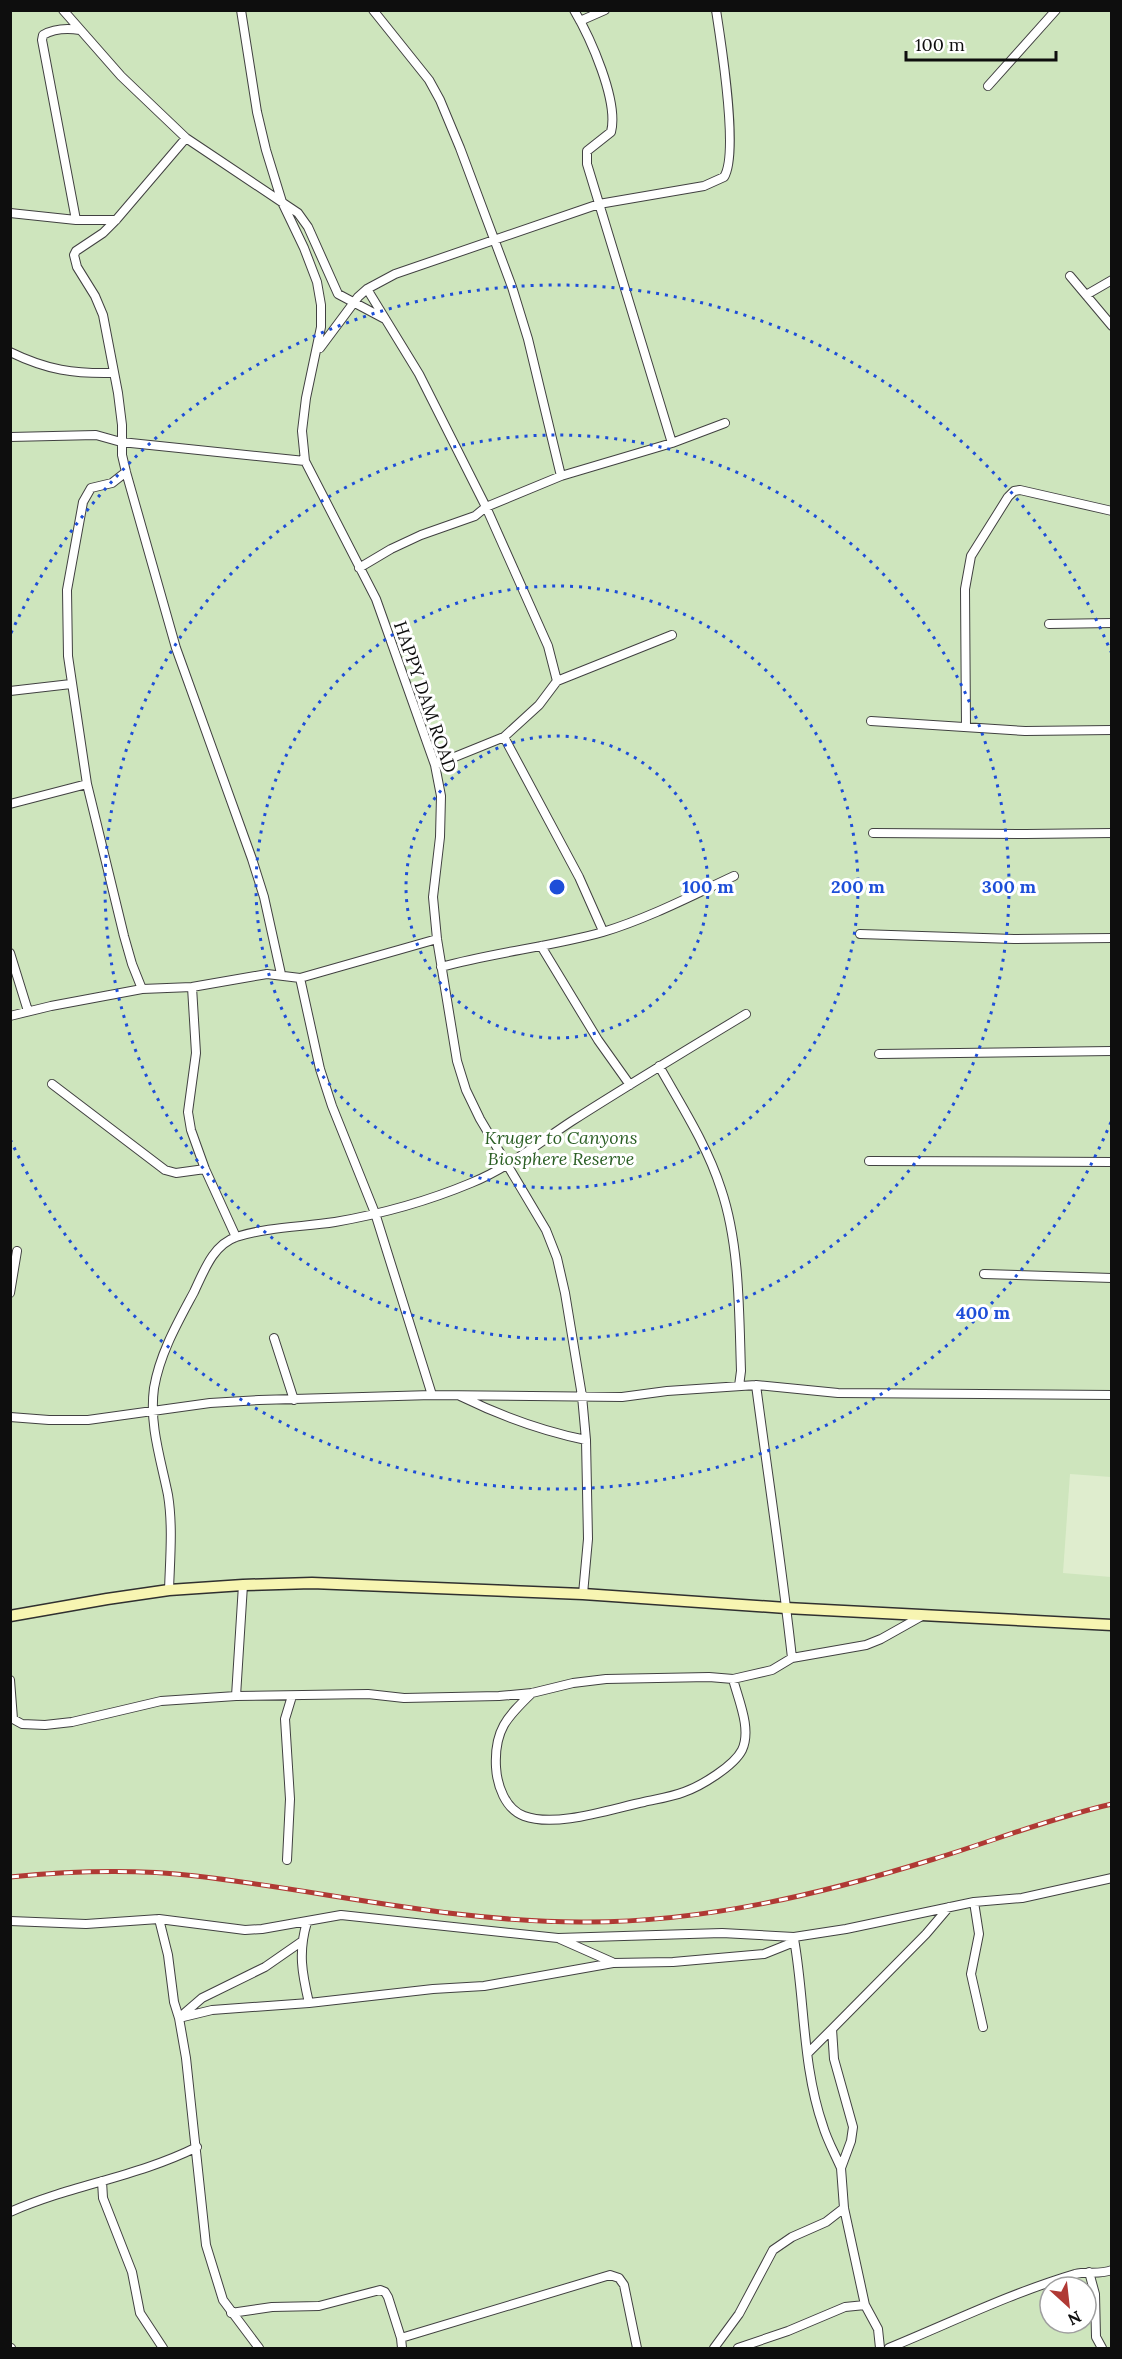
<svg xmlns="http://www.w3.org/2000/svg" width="1122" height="2359" font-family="Lora,serif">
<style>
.green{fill:#cee5bd;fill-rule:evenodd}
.pitch{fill:#dfedce}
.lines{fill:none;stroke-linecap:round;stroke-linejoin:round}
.street-casing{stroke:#414141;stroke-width:10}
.secondary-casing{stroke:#303030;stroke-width:13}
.street{stroke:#fff;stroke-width:8}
.secondary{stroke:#f7f5b2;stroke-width:10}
.rail-casing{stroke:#b03934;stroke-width:5}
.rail{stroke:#fff;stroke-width:3;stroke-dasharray:9;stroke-linecap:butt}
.ring{fill:none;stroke:#1d4ed8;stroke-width:3;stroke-dasharray:3 6}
.labels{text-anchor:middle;stroke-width:6;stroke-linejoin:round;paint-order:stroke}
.street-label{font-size:18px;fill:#0e0e0e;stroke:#fff}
.park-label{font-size:18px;font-style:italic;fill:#2b5f24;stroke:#fff}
.centre{fill:#1d4ed8;stroke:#fff;stroke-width:3}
.ring-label{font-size:18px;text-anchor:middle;font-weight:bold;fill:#1d4ed8;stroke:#fff;stroke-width:6;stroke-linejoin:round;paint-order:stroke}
</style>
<rect width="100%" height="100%" fill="#fdfcf0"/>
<path class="green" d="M11,11H1111V2348H11ZM1050,2287H1086V2323H1050Z"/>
<path class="pitch" d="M1070,1474L1111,1477V1577L1063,1573Z"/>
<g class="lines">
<g class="street-casing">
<path id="street" d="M63,10L121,76L186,138L298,213L308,227L338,294L385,319
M241,10L257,112L266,150L282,202L304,248L317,282L321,305V327L306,398L302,431L305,461L376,599L435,765L441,796L440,837L433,897L437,939L457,1061L466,1090L480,1119L546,1230L557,1258L565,1293L582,1396L586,1440L588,1539L583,1594
M373,10L429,80L440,100L460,148L512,287L528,339L561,476
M574,10C590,37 619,101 611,132L587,151V164L672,443
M580,21L605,10
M988,86L1056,10
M186,138L116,220L103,233L76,251L74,255L77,267L95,296L103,315L118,393L122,425V455L126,472L176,648L252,859L264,897L281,974
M10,213L76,220H116
M76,220L42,40L43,35C55,28 67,28 80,30
M1070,276L1112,326
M367,289L419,374L486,507L548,646L557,681
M1086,295L1112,280
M320,348L358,297L367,289L395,274L599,204L704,186L724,177C739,154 721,42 716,10
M10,352C47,370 74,374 114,373
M10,437L96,435L121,442L305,461
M126,472L112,483L91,488L83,502L67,590L68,656L87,784L124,936L132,964L142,989
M359,568L391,549L421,535L475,516L486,507L561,476L672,443L725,423
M1049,624L1112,623
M10,691L71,684
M871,721L1025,731L1112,730
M966,727L965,589L971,556L1008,497L1014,491L1020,490L1112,511
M504,737L579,877L603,931
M435,765L504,737L539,705L557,681L672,635
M10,804L87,784
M873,833L1026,834L1112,833
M860,934L1014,939L1112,938
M541,946L598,1040L630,1085
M10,953L28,1011
M441,967C495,952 550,947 603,932C649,918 691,896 734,876
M300,978L320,1069L332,1106L375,1213L432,1395
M192,987L196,1053L188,1112L191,1130L205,1169L236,1237
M10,1016L51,1006L142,989L192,987L267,974L300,978L437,939
M879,1054L1112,1051
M659,1066C681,1105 707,1145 721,1189C740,1245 739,1313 741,1371L739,1386
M52,1084L165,1170L176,1173L205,1169
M869,1161L1112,1162
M984,1274L1112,1278
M10,1293L17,1251
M274,1338L294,1400
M756,1385C768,1476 782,1567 792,1658
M460,1396C501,1416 541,1431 586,1440
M10,1417L49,1420H88L210,1403L259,1400L432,1395L622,1397L667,1391L756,1385L838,1393L1112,1395
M169,1590C170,1559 173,1526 168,1495C161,1460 149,1425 154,1388C160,1353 178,1322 194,1292C204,1271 213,1245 236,1237C268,1227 302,1227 335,1222C381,1214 428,1201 471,1183C508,1168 540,1142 572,1121C630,1084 688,1049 746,1014
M10,1680L13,1719L22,1724L45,1725L72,1722L161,1701L236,1696L368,1694L404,1698L499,1696L532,1693L573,1683L606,1679L709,1677L733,1679L772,1670L792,1658L866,1645L881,1639L922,1616
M532,1693C507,1717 494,1730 496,1767C497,1785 505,1809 524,1816C556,1828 611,1809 644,1802C657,1799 671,1797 684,1792C701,1786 734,1766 742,1750C752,1729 738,1699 733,1679
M236,1696L243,1585
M287,1860L290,1799L285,1719L292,1696
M974,1902L979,1934L971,1974L983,2027
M159,1919L168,1955L174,2002L179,2018L186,2058L206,2245L223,2300L259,2348
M10,1921L86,1924L159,1919L245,1930L262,1929L341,1915L558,1938L722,1933L794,1937L846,1929L974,1902L1022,1898L1112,1878
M307,1922C298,1952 302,1973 309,2003
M560,1939L612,1962
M794,1939C805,2000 802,2066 823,2126C827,2140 835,2154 841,2168
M180,2017L202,1998L265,1967L301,1942
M179,2018L212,2010L309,2003L433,1989L484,1986L613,1963L673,1962L764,1954L794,1942
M808,2053L832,2029
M102,2181L103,2198L132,2272L140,2313L163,2348
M10,2212C71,2185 137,2177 197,2147
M1089,2272L1095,2294L1096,2337L1102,2348
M231,2313L272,2307L319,2306L380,2290L385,2292L388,2297L401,2338L402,2348
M401,2338L610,2275L619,2278L624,2285L637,2348
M10,2348H11
M714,2348L739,2314L773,2250L792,2237L826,2222L844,2208
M738,2348L788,2331L845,2307L865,2305
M880,2348L878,2329L865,2305L844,2208L841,2168L851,2141L853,2127L834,2059L832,2029L926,1934L949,1907
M889,2348C950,2323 1011,2293 1075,2274C1087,2271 1100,2275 1112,2270"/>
</g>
<g class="secondary-casing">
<path id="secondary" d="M10,1616L107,1599L169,1590L243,1585L312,1583L583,1594L786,1608L1112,1625"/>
</g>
<use href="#street" class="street"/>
<use href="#secondary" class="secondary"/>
<g class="rail-casing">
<path id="rail" d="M10,1877C71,1871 135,1869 196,1876C326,1891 456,1923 587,1922C705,1922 822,1894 934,1859C993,1841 1051,1818 1112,1804"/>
</g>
<use href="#rail" class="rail"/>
</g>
<g class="ring">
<circle cx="557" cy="887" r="151"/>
<circle cx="557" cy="887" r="301"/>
<circle cx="557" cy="887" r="452"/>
<path d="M1111 1122A602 602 0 0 1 11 1141M11 633A602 602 0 0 1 1111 652"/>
</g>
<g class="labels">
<g class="street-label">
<text transform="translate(425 697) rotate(71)" y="6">HAPPY DAM ROAD</text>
</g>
<g class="park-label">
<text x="561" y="1144">Kruger to Canyons<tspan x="561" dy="21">Biosphere Reserve</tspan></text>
</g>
</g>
<circle cx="557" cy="887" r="9" class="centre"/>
<g class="ring-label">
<text x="708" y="893">100 m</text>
<text x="858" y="893">200 m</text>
<text x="1009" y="893">300 m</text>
<text x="983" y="1319">400 m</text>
</g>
<rect width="1122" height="2359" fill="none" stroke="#0e0e0e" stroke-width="24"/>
<g transform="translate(1068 2305) rotate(153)"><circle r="28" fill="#ffffff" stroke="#9f9f9f" stroke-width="1.5"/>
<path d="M0-4.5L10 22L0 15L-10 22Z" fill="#b03934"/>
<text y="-9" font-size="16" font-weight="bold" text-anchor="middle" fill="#0e0e0e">N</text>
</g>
<path d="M906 51v9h150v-9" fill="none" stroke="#0e0e0e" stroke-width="3"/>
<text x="915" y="51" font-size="18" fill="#0e0e0e" stroke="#ffffff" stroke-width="4.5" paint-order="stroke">100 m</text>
</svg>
